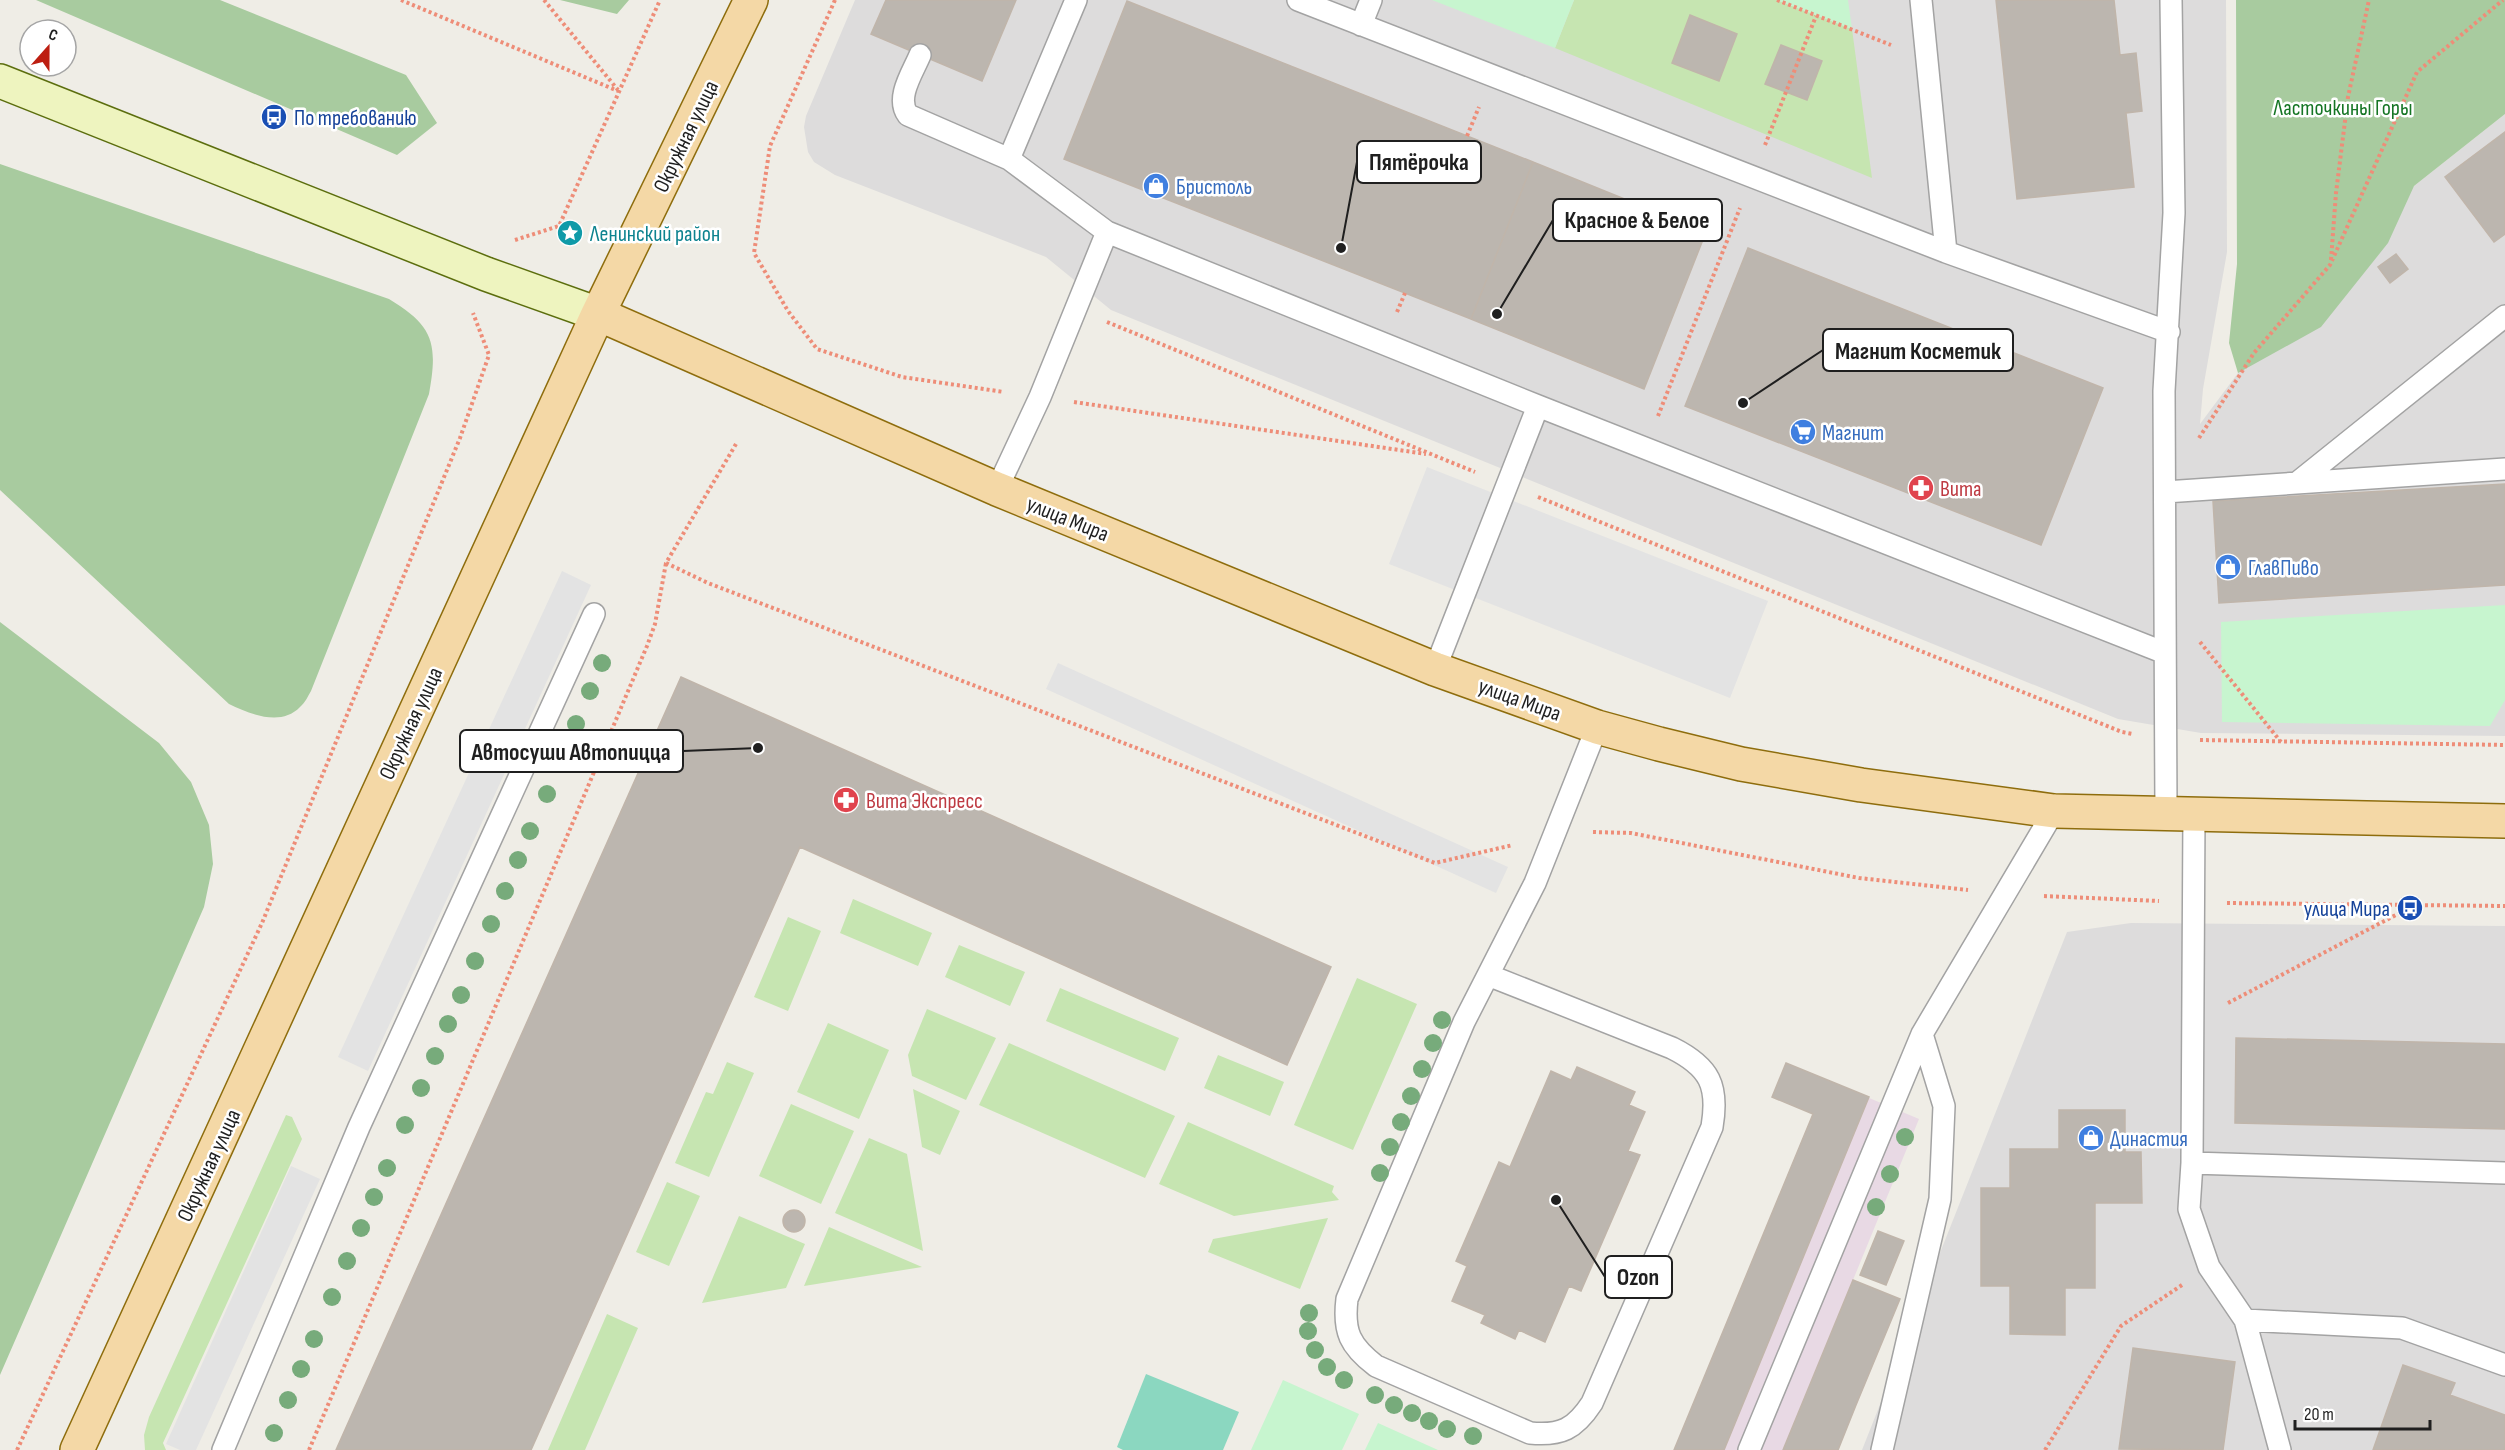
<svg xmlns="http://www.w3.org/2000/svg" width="2505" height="1450" font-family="'Sofia Sans Condensed',sans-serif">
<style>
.residential{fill:#dddcdc}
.industrial{fill:#e8d9e4}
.grass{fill:#c6e5b1}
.forest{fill:#a8cb9f}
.park{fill:#c7f5cf}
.pitch{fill:#8bd7c0}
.parking{fill:#e3e3e3}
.building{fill:#bcb6af;stroke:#c0b5aa;stroke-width:1.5}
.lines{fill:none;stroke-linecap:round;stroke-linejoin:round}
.lane-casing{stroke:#a3a3a3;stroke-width:24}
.secondary-casing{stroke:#5c6e0e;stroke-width:36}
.primary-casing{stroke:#8e6d0d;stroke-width:36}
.path{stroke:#ee8d78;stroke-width:4;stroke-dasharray:3 3;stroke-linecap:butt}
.lane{stroke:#fff;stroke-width:21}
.secondary{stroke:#eef4bf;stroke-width:33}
.primary{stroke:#f4d8a6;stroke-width:33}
.tree{fill:#77ab7b}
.labels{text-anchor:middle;stroke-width:5;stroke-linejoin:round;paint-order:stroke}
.park-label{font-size:22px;fill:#157524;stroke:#fff}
.transit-label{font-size:22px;fill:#164399;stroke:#fff;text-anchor:start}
.street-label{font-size:22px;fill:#1f1f1f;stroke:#fff}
.shop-label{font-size:22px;fill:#366cbe;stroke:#fff;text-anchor:start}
.culture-label{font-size:22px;fill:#0d838f;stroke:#fff;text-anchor:start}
.health-label{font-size:22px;fill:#be3a42;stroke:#fff;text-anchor:start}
.leader{fill:none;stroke:#1f1f1f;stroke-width:2}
.callout-dot{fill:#1f1f1f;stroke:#fff;stroke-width:2}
.callout{fill:#fff;stroke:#1f1f1f;stroke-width:2}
.callout-label{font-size:24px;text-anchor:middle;font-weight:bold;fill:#1f1f1f}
</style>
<rect width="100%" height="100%" fill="#efede6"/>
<path class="residential" d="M855,0H2226L2227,252L2203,389L2200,424L2238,373L2414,186L2505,114V736L2201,733L2118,719L1111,310L1046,257L835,175L814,162L808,152L804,127L806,116Z
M2131,923L2505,926V1450H1862L2067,932Z"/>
<path class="industrial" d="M1786,1063L1919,1119L1853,1280L1900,1299L1838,1450H1674L1813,1114L1772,1097Z"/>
<path class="grass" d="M1574,0H1777L1852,29L1872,178L1555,48Z
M853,899L932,933L918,966L840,933Z
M788,917L821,931L788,1011L754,997Z
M959,945L1025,972L1010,1006L945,977Z
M1357,978L1417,1004L1353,1150L1294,1125Z
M1060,988L1179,1038L1165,1071L1046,1021Z
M927,1009L996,1038L966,1100L912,1076L908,1055Z
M828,1023L889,1050L859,1119L797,1092Z
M1009,1043L1175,1116L1145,1178L979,1105Z
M1218,1055L1284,1082L1270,1116L1204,1088Z
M727,1062L754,1073L709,1177L675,1163L706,1092L713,1094Z
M913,1089L960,1111L940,1155L922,1147Z
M791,1104L854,1131L821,1204L759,1176Z
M286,1115L292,1117L302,1139L163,1443L166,1450H145L144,1435L149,1417Z
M1188,1122L1334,1186L1332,1192L1339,1200L1234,1216L1159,1184Z
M869,1138L907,1154L923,1251L835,1213Z
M667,1182L700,1196L669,1266L636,1252Z
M739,1216L805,1244L786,1288L702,1303Z
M1328,1218L1300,1289L1208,1252L1213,1239Z
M829,1227L922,1267L804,1286Z
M607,1314L638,1328L585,1450H548Z"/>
<path class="forest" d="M36,0H220L406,75L437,123L397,155Z
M560,0H629L617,14Z
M2236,0H2505V114L2414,186L2388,243L2321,327L2238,373L2229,343L2237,264Z
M0,164L389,299C434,326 438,344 429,394L311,691C308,696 305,703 300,707C281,727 250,714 229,704L0,490Z
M0,622L159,743L191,782L209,825L213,864L204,907L0,1375Z"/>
<path class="park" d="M1432,0H1574L1555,48Z
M1777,0H1848L1852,29Z
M2505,605V700L2490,726L2222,722L2221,622Z
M1283,1380L1359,1414L1342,1450H1251Z
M1378,1423L1438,1450H1365Z"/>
<path class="pitch" d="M1146,1374L1239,1412L1223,1450H1123L1117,1447Z"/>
<path class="parking" d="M1427,467L1768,601L1730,698L1389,564Z
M562,571L591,585L368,1071L338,1057Z
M1058,663L1508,867L1496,893L1046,689Z
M291,1166L320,1179L196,1450H180L166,1444Z"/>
<path class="building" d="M886,0H1016L982,81L871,34Z
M1996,0H2114L2120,55L2136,53L2142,111L2126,113L2134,187L2017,199Z
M1127,1L1533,162L1471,319L1064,159Z
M1690,15L1737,34L1719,81L1672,63Z
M1781,45L1822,61L1807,100L1765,84Z
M2505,132V234L2494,242L2445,177Z
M1533,162L1706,232L1644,389L1471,319Z
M1748,248L2103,388L2041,545L1685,406Z
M2396,254L2408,269L2390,283L2378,267Z
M2505,484V585L2219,603L2213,501Z
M681,677L1331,967L1287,1065L800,847L531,1450H336Z
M2236,1038L2505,1044V1129L2235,1123Z
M1786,1063L1869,1097L1724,1450H1674L1813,1114L1772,1097Z
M1577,1067L1635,1092L1629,1105L1645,1112L1628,1151L1640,1155L1581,1291L1569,1286L1545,1342L1519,1330L1515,1339L1481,1323L1485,1315L1452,1301L1467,1266L1456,1261L1499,1162L1510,1167L1551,1071L1571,1080Z
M2059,1110H2125V1152H2141L2142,1203H2095V1288H2065V1335L2010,1334V1286H1981V1188H2010V1149H2059Z
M783 1221a11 11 0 1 1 22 0a11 11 0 1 1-22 0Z
M1878,1231L1904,1241L1886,1285L1860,1275Z
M1853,1280L1900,1299L1856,1405L1838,1450H1783Z
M2133,1348L2235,1362L2223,1450L2119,1449Z
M2403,1365L2455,1383L2450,1395L2505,1415V1450H2373Z"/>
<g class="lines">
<g class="lane-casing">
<path id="lane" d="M1298,0L1946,252L2169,332
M1921,0L1946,252
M1361,25L1371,0
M920,55C913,72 895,98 908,115L1009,159L1107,232L1538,406L2165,653
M1009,159L1076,0
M2298,482L2505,316
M997,489L1040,397L1107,232
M2165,492L2505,469
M1435,669L1538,406
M2166,812L2164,391L2174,213L2171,0
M2194,813L2192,1163L2189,1209L2209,1267L2245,1320L2280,1450
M1488,975L1672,1048C1710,1067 1719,1086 1712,1127L1592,1403C1575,1429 1561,1436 1530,1433L1376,1366C1350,1346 1343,1332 1347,1299L1464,1022L1535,883L1597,727
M2192,1163L2505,1173
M2245,1320L2402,1328L2505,1365
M223,1450L359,1127L594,614
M1749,1450L1922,1034L2054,811
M1882,1450L1940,1199L1944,1106L1922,1034"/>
</g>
<g class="secondary-casing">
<path id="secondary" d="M0,81L486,274L598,314"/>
</g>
<g class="primary-casing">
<path id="primary" d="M598,314L997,489L1435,669L1597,727L1659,744L1741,764L1861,785L2054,811L2505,821
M77,1450L598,314L751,0"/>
</g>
<path class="path" d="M401,0L618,91
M544,0L618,90
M835,0L770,146L754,253L788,311L817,349L902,377L1004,392
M1777,0L1891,45
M1467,136L1479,107
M1765,145L1816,16
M515,240L559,226L660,0
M2331,260L2336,193L2348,97L2369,0
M1397,312L1405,293
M1107,322L1475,472
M1074,402L1426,454
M1658,416L1740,208
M2199,438L2254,353L2330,265L2417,72L2503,0
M736,444L666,563L708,583L1435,863L1513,845
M1538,497L2122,732L2133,734
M2200,642L2281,742
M2200,740L2505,745
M1593,832L1631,833L1859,878L1968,890
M2044,896L2159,901
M2227,903L2505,906
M2228,1003L2413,906
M17,1450L262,923L460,438L489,355L473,313
M309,1450L647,646L655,624L666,563
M2045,1450L2121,1326L2182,1285"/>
<use href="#lane" class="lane"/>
<use href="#secondary" class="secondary"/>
<use href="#primary" class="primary"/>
</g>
<g class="tree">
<circle cx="602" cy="663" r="9"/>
<circle cx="590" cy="691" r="9"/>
<circle cx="576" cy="724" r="9"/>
<circle cx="547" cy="794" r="9"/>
<circle cx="530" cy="831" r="9"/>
<circle cx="518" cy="860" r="9"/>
<circle cx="505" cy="891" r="9"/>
<circle cx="491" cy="924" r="9"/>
<circle cx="475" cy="961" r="9"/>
<circle cx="461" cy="995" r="9"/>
<circle cx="1442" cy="1020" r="9"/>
<circle cx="448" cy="1024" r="9"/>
<circle cx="1433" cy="1043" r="9"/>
<circle cx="435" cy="1056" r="9"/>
<circle cx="1422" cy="1069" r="9"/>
<circle cx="421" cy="1088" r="9"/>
<circle cx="1411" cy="1096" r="9"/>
<circle cx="1401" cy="1122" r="9"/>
<circle cx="405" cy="1125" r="9"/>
<circle cx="1905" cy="1137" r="9"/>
<circle cx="1390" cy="1147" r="9"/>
<circle cx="387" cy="1168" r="9"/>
<circle cx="1380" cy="1173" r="9"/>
<circle cx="1890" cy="1174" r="9"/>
<circle cx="374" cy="1197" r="9"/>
<circle cx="1876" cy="1207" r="9"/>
<circle cx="361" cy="1228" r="9"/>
<circle cx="347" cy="1261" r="9"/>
<circle cx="332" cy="1297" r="9"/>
<circle cx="1309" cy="1313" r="9"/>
<circle cx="1308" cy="1331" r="9"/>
<circle cx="314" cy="1339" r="9"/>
<circle cx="1315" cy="1350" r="9"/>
<circle cx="1327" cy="1367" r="9"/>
<circle cx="301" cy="1369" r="9"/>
<circle cx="1344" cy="1380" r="9"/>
<circle cx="1375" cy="1395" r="9"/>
<circle cx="288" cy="1400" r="9"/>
<circle cx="1394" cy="1405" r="9"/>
<circle cx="1412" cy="1413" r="9"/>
<circle cx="1429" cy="1421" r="9"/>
<circle cx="1447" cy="1429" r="9"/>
<circle cx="274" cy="1433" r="9"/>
<circle cx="1473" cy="1436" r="9"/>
</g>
<defs>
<g id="bus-disc" transform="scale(1.35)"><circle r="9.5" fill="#1a4fb4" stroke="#fff"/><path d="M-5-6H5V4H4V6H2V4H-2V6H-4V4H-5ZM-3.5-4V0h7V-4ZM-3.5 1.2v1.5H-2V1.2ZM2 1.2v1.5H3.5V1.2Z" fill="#fff"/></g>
<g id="shop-disc" transform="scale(1.35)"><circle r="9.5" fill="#3f7fe0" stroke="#fff"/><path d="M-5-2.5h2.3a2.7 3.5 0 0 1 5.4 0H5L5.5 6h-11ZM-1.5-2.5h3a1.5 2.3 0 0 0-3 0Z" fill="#fff"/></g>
<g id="sight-disc" transform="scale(1.35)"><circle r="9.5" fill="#0f9aa8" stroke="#fff"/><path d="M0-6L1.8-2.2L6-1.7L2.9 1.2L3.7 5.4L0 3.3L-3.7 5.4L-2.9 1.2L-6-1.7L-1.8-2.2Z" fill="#fff"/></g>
<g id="supermarket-disc" transform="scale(1.35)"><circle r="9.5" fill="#3f7fe0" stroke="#fff"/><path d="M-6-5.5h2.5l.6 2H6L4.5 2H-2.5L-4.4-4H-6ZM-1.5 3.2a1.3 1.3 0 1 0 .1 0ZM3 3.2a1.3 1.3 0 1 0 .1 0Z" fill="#fff"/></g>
<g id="pharmacy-disc" transform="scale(1.35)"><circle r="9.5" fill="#e0444e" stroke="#fff"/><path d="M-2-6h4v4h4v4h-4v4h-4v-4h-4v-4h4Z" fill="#fff"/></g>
</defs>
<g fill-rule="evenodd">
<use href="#bus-disc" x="274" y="117"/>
<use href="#shop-disc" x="1156" y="186"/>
<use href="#sight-disc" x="570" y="233"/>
<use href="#supermarket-disc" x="1803" y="432"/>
<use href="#pharmacy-disc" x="1921" y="488"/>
<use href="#shop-disc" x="2228" y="567"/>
<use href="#pharmacy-disc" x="846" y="800"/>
<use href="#bus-disc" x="2410" y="908"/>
<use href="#shop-disc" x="2091" y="1138"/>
</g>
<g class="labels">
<g class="park-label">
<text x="2343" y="115">Ласточкины Горы</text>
</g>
<g class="transit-label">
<text x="294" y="125">По требованию</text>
<text x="2390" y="916" text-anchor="end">улица Мира</text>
</g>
<g class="street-label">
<text transform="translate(685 136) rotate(-64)" y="8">Окружная улица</text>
<text transform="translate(1068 518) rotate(22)" y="8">улица Мира</text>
<text transform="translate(1520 699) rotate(20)" y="8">улица Мира</text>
<text transform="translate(410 723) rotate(-65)" y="8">Окружная улица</text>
<text transform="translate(208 1165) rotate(-65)" y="8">Окружная улица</text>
</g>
<g class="shop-label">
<text x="1176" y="194">Бристоль</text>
<text x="1822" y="440">Магнит</text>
<text x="2248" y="575">ГлавПиво</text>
<text x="2110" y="1146">Династия</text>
</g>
<g class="culture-label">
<text x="590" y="241">Ленинский район</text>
</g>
<g class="health-label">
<text x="1940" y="496">Вита</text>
<text x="866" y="808">Вита Экспресс</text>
</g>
</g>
<path class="leader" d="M1341 248L1357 162M1497 314L1553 220M1743 403L1823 350M758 748L683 751M1556 1200L1605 1277"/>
<g class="callout-dot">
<circle cx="1341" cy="248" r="6"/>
<circle cx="1497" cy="314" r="6"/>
<circle cx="1743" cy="403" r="6"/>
<circle cx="758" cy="748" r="6"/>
<circle cx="1556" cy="1200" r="6"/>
</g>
<g class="callout">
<rect x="1357" y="141" width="124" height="42" rx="6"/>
<rect x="1553" y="199" width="169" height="42" rx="6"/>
<rect x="1823" y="329" width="190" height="42" rx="6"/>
<rect x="460" y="730" width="223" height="42" rx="6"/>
<rect x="1605" y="1256" width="67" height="42" rx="6"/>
</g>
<g class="callout-label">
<text x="1419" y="170">Пятёрочка</text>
<text x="1637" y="228">Красное &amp; Белое</text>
<text x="1918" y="359">Магнит Косметик</text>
<text x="571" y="760">Автосуши Автопицца</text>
<text x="1638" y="1285">Ozon</text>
</g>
<g transform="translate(48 48) rotate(21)"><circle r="28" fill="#ffffff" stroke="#a5a5a5" stroke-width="1.5"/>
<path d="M0-4.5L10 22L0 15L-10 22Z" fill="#bd1e11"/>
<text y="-9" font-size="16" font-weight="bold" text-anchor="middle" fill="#1f1f1f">С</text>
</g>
<path d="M2295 1420v9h135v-9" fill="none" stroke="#1f1f1f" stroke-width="3"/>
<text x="2304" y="1420" font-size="18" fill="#1f1f1f" stroke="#ffffff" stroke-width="4.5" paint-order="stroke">20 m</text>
</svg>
